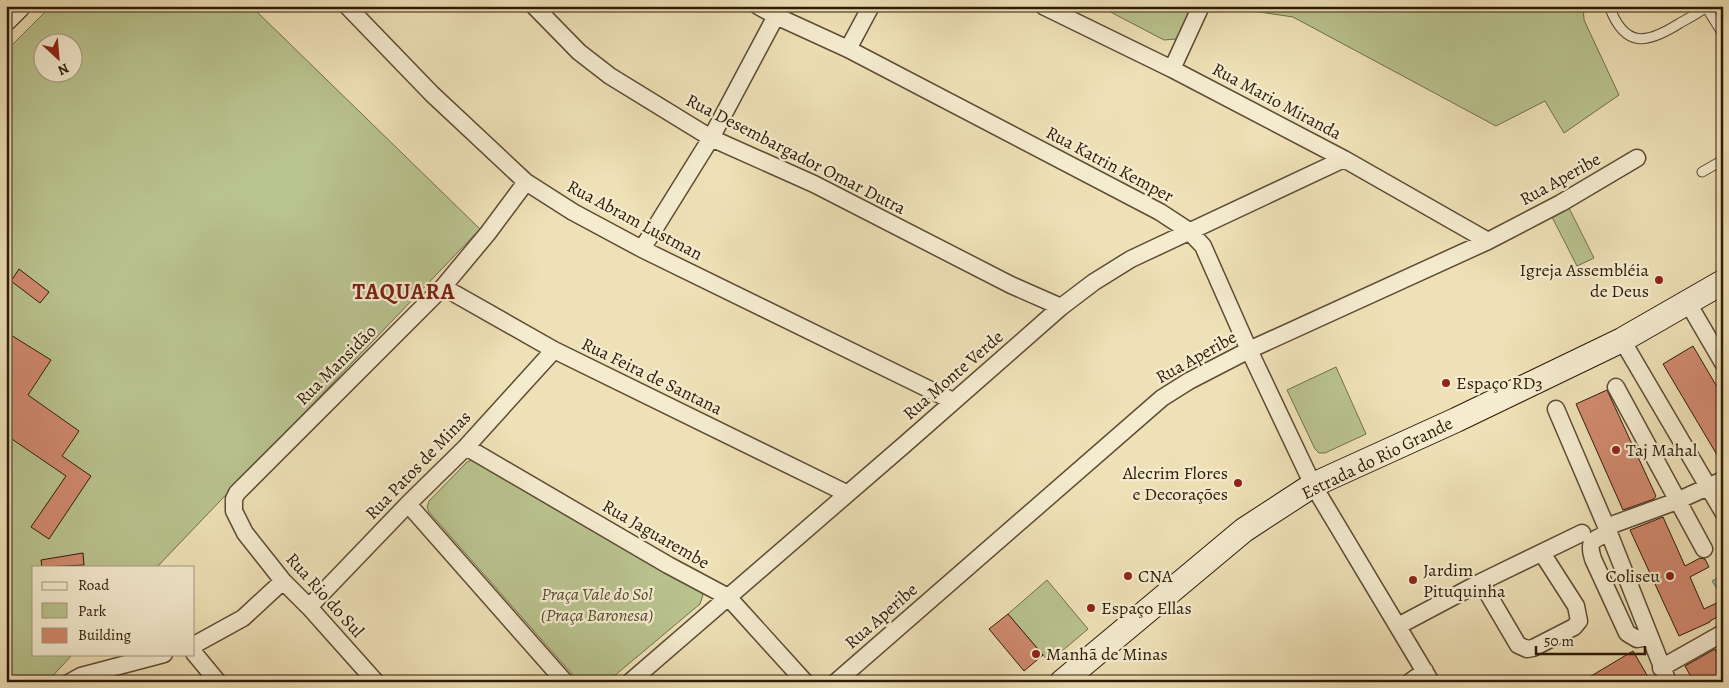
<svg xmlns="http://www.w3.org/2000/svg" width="1729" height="688" font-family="Alegreya,serif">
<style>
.green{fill:#b9c38e;stroke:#726f4a;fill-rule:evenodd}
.water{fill:#9cbcb6;stroke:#6f7c70}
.building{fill:#d18a6f;stroke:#2c1b07}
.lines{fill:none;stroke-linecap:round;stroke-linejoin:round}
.lane-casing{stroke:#5d4c33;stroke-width:11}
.street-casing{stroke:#5d4c33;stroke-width:19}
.secondary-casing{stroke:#2c1b07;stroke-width:26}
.lane{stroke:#f5ecd0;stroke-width:9}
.street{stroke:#f5ecd0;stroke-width:16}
.secondary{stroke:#f5ecd0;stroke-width:24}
.poi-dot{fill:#8f2418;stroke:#f5ecd0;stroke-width:2}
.labels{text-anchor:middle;stroke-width:4.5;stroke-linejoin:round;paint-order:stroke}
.street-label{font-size:18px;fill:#2c1b07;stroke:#f5ecd0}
.poi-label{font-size:18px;fill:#2c1b07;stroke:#f5ecd0;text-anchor:start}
.park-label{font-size:18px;font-style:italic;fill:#564d30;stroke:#f5ecd0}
.district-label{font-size:22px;font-weight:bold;letter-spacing:1px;fill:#7a1f14;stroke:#f5ecd0}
</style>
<rect width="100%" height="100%" fill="#efe1b7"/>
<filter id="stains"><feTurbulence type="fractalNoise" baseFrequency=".004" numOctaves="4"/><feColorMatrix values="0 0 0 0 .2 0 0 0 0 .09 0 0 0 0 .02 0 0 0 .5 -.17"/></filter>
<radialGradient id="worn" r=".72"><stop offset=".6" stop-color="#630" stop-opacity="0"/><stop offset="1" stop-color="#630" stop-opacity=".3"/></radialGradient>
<path class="green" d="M51,6H251L480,229L157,567H34V654H73L47,682H6V51ZM42,42H72V72H42Z
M1099,6H1193L1184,32L1176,39L1164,40Z
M1219,6H1583L1584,20L1619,95L1564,133L1545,101L1496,126L1293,17Z
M1569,208L1594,258L1577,266L1552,217Z
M1336,367L1366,434L1325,453H1319L1315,449L1287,390Z
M474,459L698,589L703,595L700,604L607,682H579L429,512L427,507L429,501L467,462Z
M1047,580L1088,629L1049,662L1008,614Z"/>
<path class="water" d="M1723,556V586L1717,589L1712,581L1720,576L1717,562Z"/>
<path class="building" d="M19,269L49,292L40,303L11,281Z
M6,332L51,360L28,395L79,431L62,456L91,476L49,539L31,527L66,476L6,435V378L12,369L6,365Z
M1693,346L1723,397V465L1663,364Z
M1607,390L1656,496L1654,499L1623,510L1576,404Z
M1663,517L1685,566L1700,558L1705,559L1709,567L1690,577L1704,609L1723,600V614L1710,621V622L1679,636L1630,530Z
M83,553L84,565L42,567L41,560Z
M1008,614L1043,655L1024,671L989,629Z
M1715,649L1723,663V682H1694L1685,666Z
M1633,651L1651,682H1581Z"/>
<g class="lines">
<g class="lane-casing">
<path id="lane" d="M1609,6C1625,49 1647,44 1680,23C1689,18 1699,13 1707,6
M1706,7L1723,34
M1702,172L1723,160"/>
</g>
<g class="street-casing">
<path id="street" d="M347,6L432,94L526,182L573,212L642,249L953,401
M534,6L579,52L610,76L711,138L814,184L1011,285L1061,307
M758,6L776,16L848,49L1160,212L1189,231L1203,246L1249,350L1313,485L1431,682
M1043,6L1172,69L1344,159L1488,241
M848,49L871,6
M1172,69L1201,6
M642,249L711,138L776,16
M443,287L554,350L846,493
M1688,303L1723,363
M1622,340L1723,512
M1616,387L1704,549
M1556,409L1609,533L1668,682
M466,447L668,565L728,597L805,682
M408,504L565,682
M1606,527L1677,501L1723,480
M1609,533C1593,540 1587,540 1593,559L1627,633L1637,639L1649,637
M1481,582L1518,645L1527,649L1533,648L1574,627L1579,621L1576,606L1542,553
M309,607L408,504L466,447L554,350
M1398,626L1481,582L1582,533
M194,645L243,618L283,581
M194,653L218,682
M1661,668L1723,633
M70,682L81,676L164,654
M376,682L309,607L283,581L245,533L234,511V499L237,493L443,287L488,233L526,182
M630,682L904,445L1061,307L1094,282L1131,259L1344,159
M836,682L1162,398L1189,381L1249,350L1488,241L1561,203L1637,158
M1410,682L1425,671"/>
</g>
<g class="secondary-casing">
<path id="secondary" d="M6,18L18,6
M1062,682L1244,530L1313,485L1456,420L1622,340L1723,282"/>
</g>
<use href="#lane" class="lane"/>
<use href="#street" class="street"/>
<use href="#secondary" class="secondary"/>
</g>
<g class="poi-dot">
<circle cx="1659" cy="280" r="5"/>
<circle cx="1446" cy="383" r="5"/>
<circle cx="1616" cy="450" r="5"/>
<circle cx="1238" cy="483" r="5"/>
<circle cx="1128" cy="576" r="5"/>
<circle cx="1670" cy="576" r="5"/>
<circle cx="1413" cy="580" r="5"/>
<circle cx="1091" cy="608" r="5"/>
<circle cx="1036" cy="654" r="5"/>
</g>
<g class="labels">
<g class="street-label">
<text transform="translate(1277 101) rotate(28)" y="6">Rua Mario Miranda</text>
<text transform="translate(796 154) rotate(27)" y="6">Rua Desembargador Omar Dutra</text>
<text transform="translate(1110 164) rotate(28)" y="6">Rua Katrin Kemper</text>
<text transform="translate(1560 179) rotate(-29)" y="6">Rua Aperibe</text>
<text transform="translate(635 220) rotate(28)" y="6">Rua Abram Lustman</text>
<text transform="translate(1196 357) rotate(-29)" y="6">Rua Aperibe</text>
<text transform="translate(336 365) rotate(-45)" y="6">Rua Mansidão</text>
<text transform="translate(953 375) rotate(-41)" y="6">Rua Monte Verde</text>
<text transform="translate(652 376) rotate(26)" y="6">Rua Feira de Santana</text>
<text transform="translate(1377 458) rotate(-26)" y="6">Estrada do Rio Grande</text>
<text transform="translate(418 465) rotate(-46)" y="6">Rua Patos de Minas</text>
<text transform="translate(656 534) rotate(30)" y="6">Rua Jaguarembe</text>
<text transform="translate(325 595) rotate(48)" y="6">Rua Rio do Sul</text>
<text transform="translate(881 616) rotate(-41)" y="6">Rua Aperibe</text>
</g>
<g class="poi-label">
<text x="1649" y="276" text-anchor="end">Igreja Assembléia<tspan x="1649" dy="21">de Deus</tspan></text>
<text x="1456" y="389">Espaço RD3</text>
<text x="1626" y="456">Taj Mahal</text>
<text x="1228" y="479" text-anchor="end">Alecrim Flores<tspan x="1228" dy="21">e Decorações</tspan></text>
<text x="1423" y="576">Jardim<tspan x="1423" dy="21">Pituquinha</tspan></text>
<text x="1138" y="582">CNA</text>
<text x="1660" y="582" text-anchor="end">Coliseu</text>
<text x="1101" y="614">Espaço Ellas</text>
<text x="1046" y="660">Manhã de Minas</text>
</g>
<g class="park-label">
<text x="597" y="600">Praça Vale do Sol<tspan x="597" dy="21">(Praça Baronesa)</tspan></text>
</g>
<g class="district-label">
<text x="404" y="299">TAQUARA</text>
</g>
</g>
<rect width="1729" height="688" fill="none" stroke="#efe1b7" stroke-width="25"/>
<rect x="8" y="8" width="1714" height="673" fill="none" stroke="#2c1b07" stroke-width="2.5"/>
<rect x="12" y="12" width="1704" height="663" fill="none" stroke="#2c1b07"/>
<rect x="32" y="566" width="162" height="90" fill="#f5ecd0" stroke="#a59880"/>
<rect x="42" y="582" width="25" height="8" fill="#f5ecd0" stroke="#a59880"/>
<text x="78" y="590" font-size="15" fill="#2c1b07">Road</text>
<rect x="42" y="603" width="25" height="15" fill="#b9c38e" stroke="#a59880"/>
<text x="78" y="616" font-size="15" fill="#2c1b07">Park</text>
<rect x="42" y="628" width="25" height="15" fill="#d18a6f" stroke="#a59880"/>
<text x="78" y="640" font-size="15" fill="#2c1b07">Building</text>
<g transform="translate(58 58) rotate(154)"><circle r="24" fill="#f5ecd0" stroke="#a59880"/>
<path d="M0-4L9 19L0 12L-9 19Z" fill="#8f2418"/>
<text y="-8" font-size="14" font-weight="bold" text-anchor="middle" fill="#2c1b07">N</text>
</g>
<path d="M1536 646v8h109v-8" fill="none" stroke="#2c1b07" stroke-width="2.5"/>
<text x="1544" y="646" font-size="15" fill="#2c1b07" stroke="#f5ecd0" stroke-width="4" paint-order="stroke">50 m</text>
<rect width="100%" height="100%" filter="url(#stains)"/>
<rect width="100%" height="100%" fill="url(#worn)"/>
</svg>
